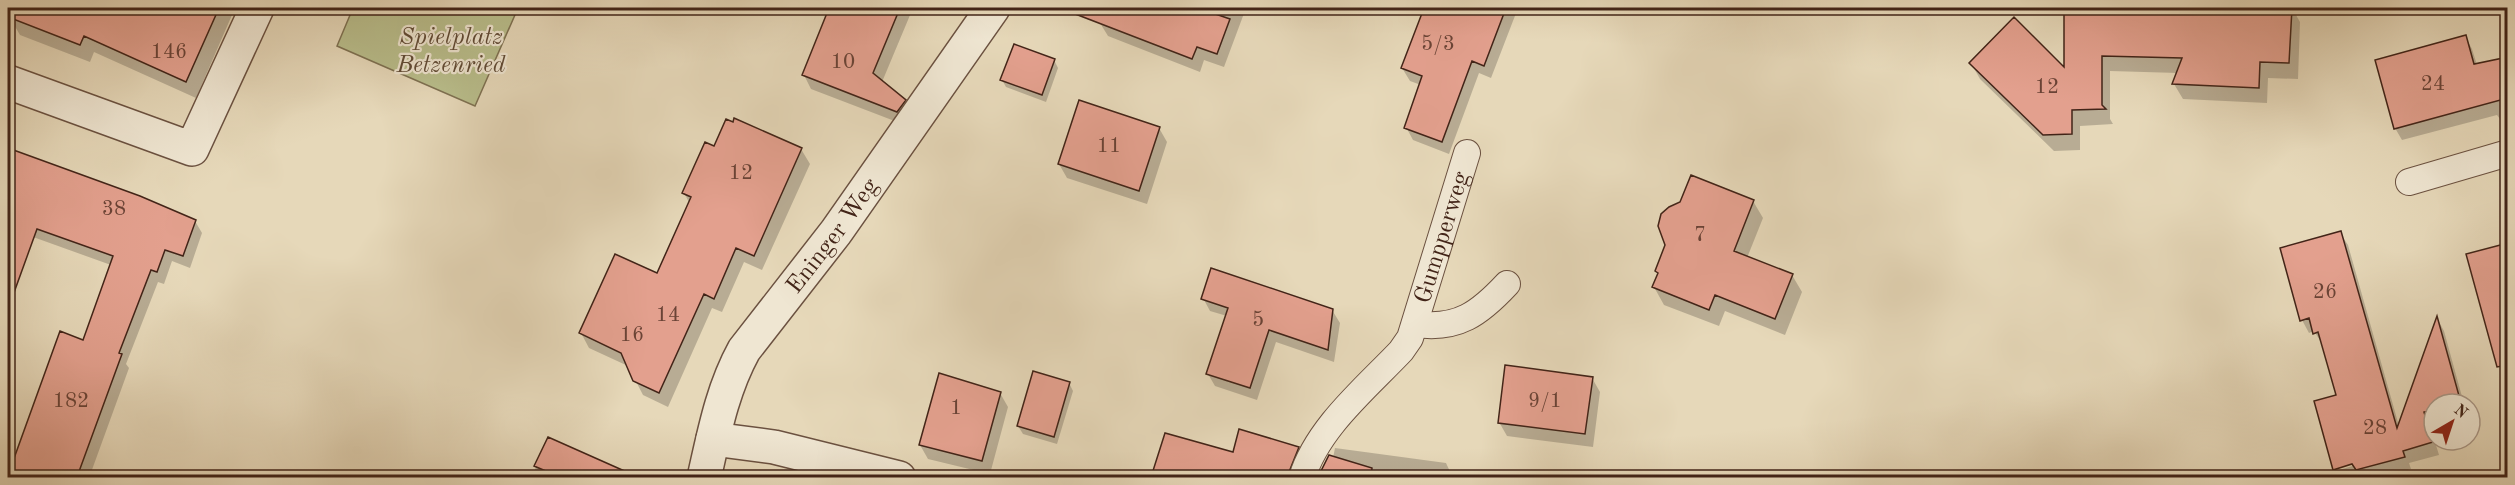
<svg xmlns="http://www.w3.org/2000/svg" width="2515" height="485" font-family="'Old Standard TT',serif">
<style>
.green{fill:#b9be8c;stroke:#7e7152;stroke-width:1.5}
.shadow{fill:#0003;fill-rule:evenodd}
.building{fill:#e3a08e;stroke:#422418;stroke-width:1.5}
.lines{fill:none;stroke-linecap:round;stroke-linejoin:round}
.lane-casing{stroke:#6b5140;stroke-width:28}
.street-casing{stroke:#6b5140;stroke-width:36}
.lane{stroke:#efe6d2;stroke-width:26}
.street{stroke:#efe6d2;stroke-width:33}
.labels{text-anchor:middle;stroke-width:4.5;stroke-linejoin:round;paint-order:stroke}
.number-label{font-size:21px;fill:#6a4336}
.park-label{font-size:24px;font-style:italic;fill:#604a35;stroke:#efe6d2}
.street-label{font-size:24px;fill:#422418;stroke:#efe6d2}
</style>
<rect width="100%" height="100%" fill="#e6d8b9"/>
<filter id="stains"><feTurbulence type="fractalNoise" baseFrequency=".00333" numOctaves="4"/><feColorMatrix values="0 0 0 0 .2 0 0 0 0 .09 0 0 0 0 .02 0 0 0 .5 -.17"/></filter>
<radialGradient id="worn" r=".72"><stop offset=".6" stop-color="#630" stop-opacity="0"/><stop offset="1" stop-color="#630" stop-opacity=".3"/></radialGradient>
<path class="green" d="M353,8H518L475,106L337,46Z"/>
<path class="shadow" d="M8,8H235L196,98L94,52L90,62L20,35L10,18L12,16L8,15Z
M830,8H913L882,82L905,101L912,114L905,125L811,89L804,75Z
M1106,8H1246L1224,67L1204,60L1200,72L1108,36L1100,23Z
M1425,8H1518L1491,78L1479,73L1449,154L1413,140L1406,127L1421,85L1410,81L1402,68Z
M2065,8H2292L2300,22L2298,79L2268,78L2267,103L2183,99L2174,84L2178,73L2110,71V119L2113,124L2080,126V150L2054,151L1980,79L1971,63L2065,71Z
M2465,36L2472,49L2477,65L2508,58V117L2500,119L2497,115L2402,140L2395,128Z
M1054,60L1058,68L1046,102L1006,87L1002,80Z
M735,120L801,149L810,164L762,270L744,262L722,312L712,308L668,407L643,395L628,366L589,348L581,333L657,274L690,204L684,193Z
M1159,128L1167,142L1147,204L1067,178L1059,164Z
M8,150L140,197L195,221L202,233L190,268L172,261L164,284L158,282L126,364L129,368L89,478H9L61,333L84,342L111,265L8,228Z
M1753,201L1763,218L1747,258L1792,275L1802,292L1785,335L1725,311L1719,326L1664,305L1654,287L1659,275L1657,271Z
M2340,233L2348,245L2399,426L2438,320L2444,331L2464,404H2434V424L2430,425L2439,455L2409,463L2411,469L2380,478H2339L2335,469L2338,396L2323,345L2314,331L2309,333L2302,320ZM2358,461L2359,464L2336,471V468Z
M1203,298L1332,310L1340,323L1334,362L1276,342L1257,400L1215,386L1208,374L1227,316L1210,311Z
M1592,378L1600,392L1593,447L1507,436L1499,422Z
M1069,383L1073,391L1057,444L1023,434L1018,426Z
M1000,393L1008,407L990,474L928,459L920,445Z
M549,439L634,478H531Z
M1298,448L1305,460L1298,478H1155L1153,475L1234,454Z
M1335,448L1446,463L1453,478H1320L1330,457L1333,458Z"/>
<path class="building" d="M8,8H219L186,82L84,36L80,45L8,17Z
M829,8H900L873,73L906,100L897,112L802,75Z
M1066,8H1198L1230,19L1217,54L1197,47L1192,59L1065,10Z
M1424,8H1506L1484,66L1472,61L1442,142L1404,128L1422,76L1401,68Z
M2064,8H2292L2289,63L2260,62L2259,88L2172,84L2182,58L2102,56V105L2106,109L2072,110V134L2043,135L1969,63L2014,17L2064,67Z
M2466,35L2474,64L2508,57V98L2394,129L2375,60Z
M1014,44L1055,59L1042,95L1000,80Z
M1079,100L1160,127L1139,191L1058,164Z
M734,118L802,148L754,256L736,248L714,299L704,294L659,393L633,381L621,353L579,333L615,254L657,273L691,197L682,193L705,142L714,146L726,119L733,122Z
M8,148L140,196L196,220L183,256L165,250L157,272L151,270L119,353L122,354L77,477H8V475L60,331L83,340L113,256L37,229L12,298L8,297Z
M1691,175L1754,200L1734,251L1793,274L1775,319L1715,295L1709,310L1652,287L1658,273L1655,271L1665,245L1658,226L1661,214L1669,207L1680,202Z
M2341,231L2397,428L2437,316L2461,403L2434,404V410L2424,412L2433,442L2403,451L2405,457L2356,470L2352,464L2333,470L2314,401L2336,395L2318,332L2313,334L2309,318L2300,321L2280,248Z
M2508,243V365L2497,367L2466,254Z
M1211,268L1333,309L1328,350L1269,330L1250,388L1206,374L1228,308L1201,299Z
M1505,365L1593,377L1585,434L1498,423Z
M1033,371L1070,382L1054,437L1017,426Z
M939,373L1001,392L982,461L919,445Z
M1239,429L1299,447L1287,477H1151L1165,433L1233,452Z
M548,437L638,477H560L534,466Z
M1329,455L1372,468L1371,477H1318Z"/>
<g class="lines">
<g class="lane-casing">
<g id="lane">
<path d="M2409,182L2508,153"/>
<path d="M1416,324C1458,330 1480,313 1507,284"/>
<path id="s1" d="M1302,478C1317,428 1366,388 1401,351L1410,338L1467,153"/>
</g>
</g>
<g class="street-casing">
<g id="street">
<path d="M8,82L192,149L257,8"/>
<path d="M713,439L774,447L899,478"/>
<path id="s2" d="M704,478C714,434 722,390 744,350L836,232L993,8"/>
</g>
</g>
<use href="#lane" class="lane"/>
<use href="#street" class="street"/>
</g>
<g class="labels">
<g class="number-label">
<text x="1438" y="50">5/3</text>
<text x="169" y="58">146</text>
<text x="843" y="68">10</text>
<text x="2433" y="90">24</text>
<text x="2047" y="93">12</text>
<text x="1109" y="152">11</text>
<text x="741" y="179">12</text>
<text x="114" y="215">38</text>
<text x="1700" y="241">7</text>
<text x="2325" y="298">26</text>
<text x="668" y="321">14</text>
<text x="1258" y="326">5</text>
<text x="632" y="341">16</text>
<text x="71" y="407">182</text>
<text x="1545" y="407">9/1</text>
<text x="956" y="414">1</text>
<text x="2375" y="434">28</text>
</g>
<g class="park-label">
<text x="451" y="44">Spielplatz<tspan x="451" dy="28">Betzenried</tspan></text>
</g>
<g class="street-label">
<text dy="8" stroke="none"><textPath href="#s2" startOffset="279">Eninger Weg</textPath></text>
<text dy="8" stroke="none"><textPath href="#s1" startOffset="284">Gumpperweg</textPath></text>
</g>
</g>
<rect width="2515" height="485" fill="none" stroke="#e6d8b9" stroke-width="30"/>
<rect x="9" y="9" width="2497" height="467" fill="none" stroke="#422418" stroke-width="3"/>
<rect x="15" y="15" width="2485" height="455" fill="none" stroke="#422418" stroke-width="1.5"/>
<g transform="translate(2452 422) rotate(39)"><circle r="28" fill="#efe6d2" stroke="#aa9888" stroke-width="1.5"/>
<path d="M0-4.5L10 22L0 15L-10 22Z" fill="#8f2418"/>
<text y="-9" font-size="16" font-weight="bold" text-anchor="middle" fill="#422418">N</text>
</g>
<rect width="100%" height="100%" filter="url(#stains)"/>
<rect width="100%" height="100%" fill="url(#worn)"/>
</svg>
